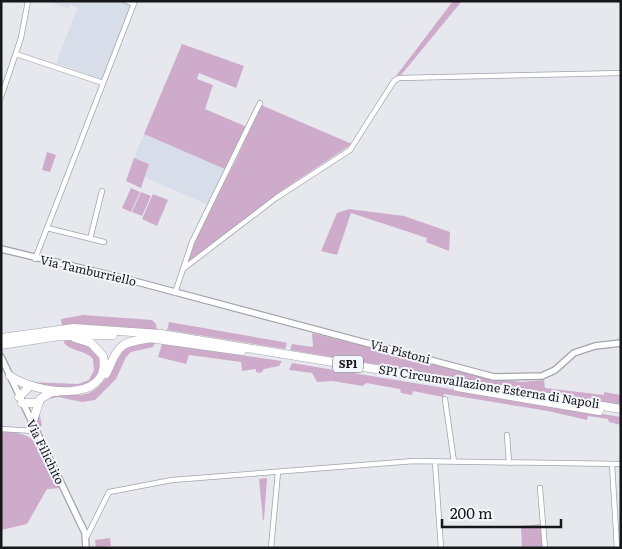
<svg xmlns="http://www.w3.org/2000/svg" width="622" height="549" font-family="Literata,serif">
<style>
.built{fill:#d8ddea}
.green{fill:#ceabcb}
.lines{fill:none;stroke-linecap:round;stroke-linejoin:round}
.minor-casing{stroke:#a2a4aa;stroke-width:6}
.tertiary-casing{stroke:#a2a4aa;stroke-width:8}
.trunk-casing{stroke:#a2a4aa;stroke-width:9}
.minor{stroke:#fff;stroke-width:4.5}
.tertiary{stroke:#fff;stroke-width:5.5}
.trunk{stroke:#fff;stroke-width:8}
.labels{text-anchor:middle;stroke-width:4;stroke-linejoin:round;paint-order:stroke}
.shield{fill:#f3f6fc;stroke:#585a5d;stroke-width:1}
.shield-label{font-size:11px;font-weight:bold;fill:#161719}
.street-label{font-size:12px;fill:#161719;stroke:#f3f6fc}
</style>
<rect width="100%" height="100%" fill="#e6e8ee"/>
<path class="built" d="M46,1H123L132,5L103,80L56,63L78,7L70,5L68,8Z
M144,134L227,170L208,205L144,177L149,164L134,158Z"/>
<path class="green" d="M453,1H462L401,75L396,76Z
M182,44L244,66L236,88L199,73L197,79L213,85L205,109L247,127L227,170L144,134Z
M261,105L352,144L284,189L186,264L203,222L235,162Z
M47,152L56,155L50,172L42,170Z
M134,158L149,164L141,188L126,181Z
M131,188L140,192L131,212L122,208Z
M141,192L151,196L142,216L132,212Z
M153,194L168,200L157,226L142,219Z
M349,209L404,216L450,232L449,251L426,242L427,238L351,213L337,255L321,251L337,213Z
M83,315L152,320L156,324L157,330L62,325L61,319Z
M169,322L283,342L287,343L285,349L167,330Z
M312,333L494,379L521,382L544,380L545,388L604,395V392L621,395V406L290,350L292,344L313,347Z
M78,339L85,342L100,355L99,377L80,389L29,385L30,382L78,384L89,380L94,370L93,359C85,350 72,352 64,343V341Z
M146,342H155L153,347L131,352L126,357L116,379L95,400L82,402L58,397L45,400L39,411L42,426L37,428L35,419L44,397C57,394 66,395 79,395C103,394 113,365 123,348Z
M162,344L282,361L279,366L264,369L261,373L256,372V369L242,371L241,362L189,355L186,364L158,357Z
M292,363L621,417V425L609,422L608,419L588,416L587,420L548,411L444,394L443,397L413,391L412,395L401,393L400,389L366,383L363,386L332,381L317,382L312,373L289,370Z
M1,432C43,430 44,456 61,488L47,489L27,524L1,530Z
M267,478L264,520H263L259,479Z
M542,524L543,548H522L521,526Z
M110,538L111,546L96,548L95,540Z"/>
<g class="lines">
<g class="minor-casing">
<path id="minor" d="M126,1L134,4
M16,54L103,83
M1,97L21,38L28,1
M47,228L104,242
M90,239L102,191
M35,259L135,1
M183,269L276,198L350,150L394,81L399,78L621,73
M175,293L192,242L260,103
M445,399L454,462
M1,429L35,431
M507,435L509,463
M435,462L441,548
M612,464L617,548
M540,488L545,548
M86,538L109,492L172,480L414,461L621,464
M271,548L278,472"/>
</g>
<g class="tertiary-casing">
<path id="tertiary" d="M1,249L130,280L494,377L542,376L555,370L574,353L595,346L621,343
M1,357L85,533L86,548"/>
</g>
<g class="trunk-casing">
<path id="trunk" d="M1,338L74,328L161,334L621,409
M149,338L242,351
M1,345L59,336L113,335
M106,374C120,344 118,343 152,338
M10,376C34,393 112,406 103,356L91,343L75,338
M457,387L599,411
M19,397L29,387
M22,403H37
M32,424L40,399L52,392H57"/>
</g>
<use href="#minor" class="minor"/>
<use href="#tertiary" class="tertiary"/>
<use href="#trunk" class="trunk"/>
</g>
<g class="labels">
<rect class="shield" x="333" y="355.5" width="30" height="17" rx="4"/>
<g class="shield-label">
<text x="348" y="368">SP1</text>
</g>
<g class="street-label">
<text transform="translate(88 271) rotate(13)" y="4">Via Tamburriello</text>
<text transform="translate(400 352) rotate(15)" y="4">Via Pistoni</text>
<text transform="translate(489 387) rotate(9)" y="4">SP1 Circumvallazione Esterna di Napoli</text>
<text transform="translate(45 452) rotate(64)" y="4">Via Filichito</text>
</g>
</g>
<rect width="622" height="549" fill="none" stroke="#161719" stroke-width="5"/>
<path d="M442 519v8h119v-8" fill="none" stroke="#161719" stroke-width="2.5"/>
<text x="450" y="519" font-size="15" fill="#161719" stroke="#f3f6fc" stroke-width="4" paint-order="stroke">200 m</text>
</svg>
